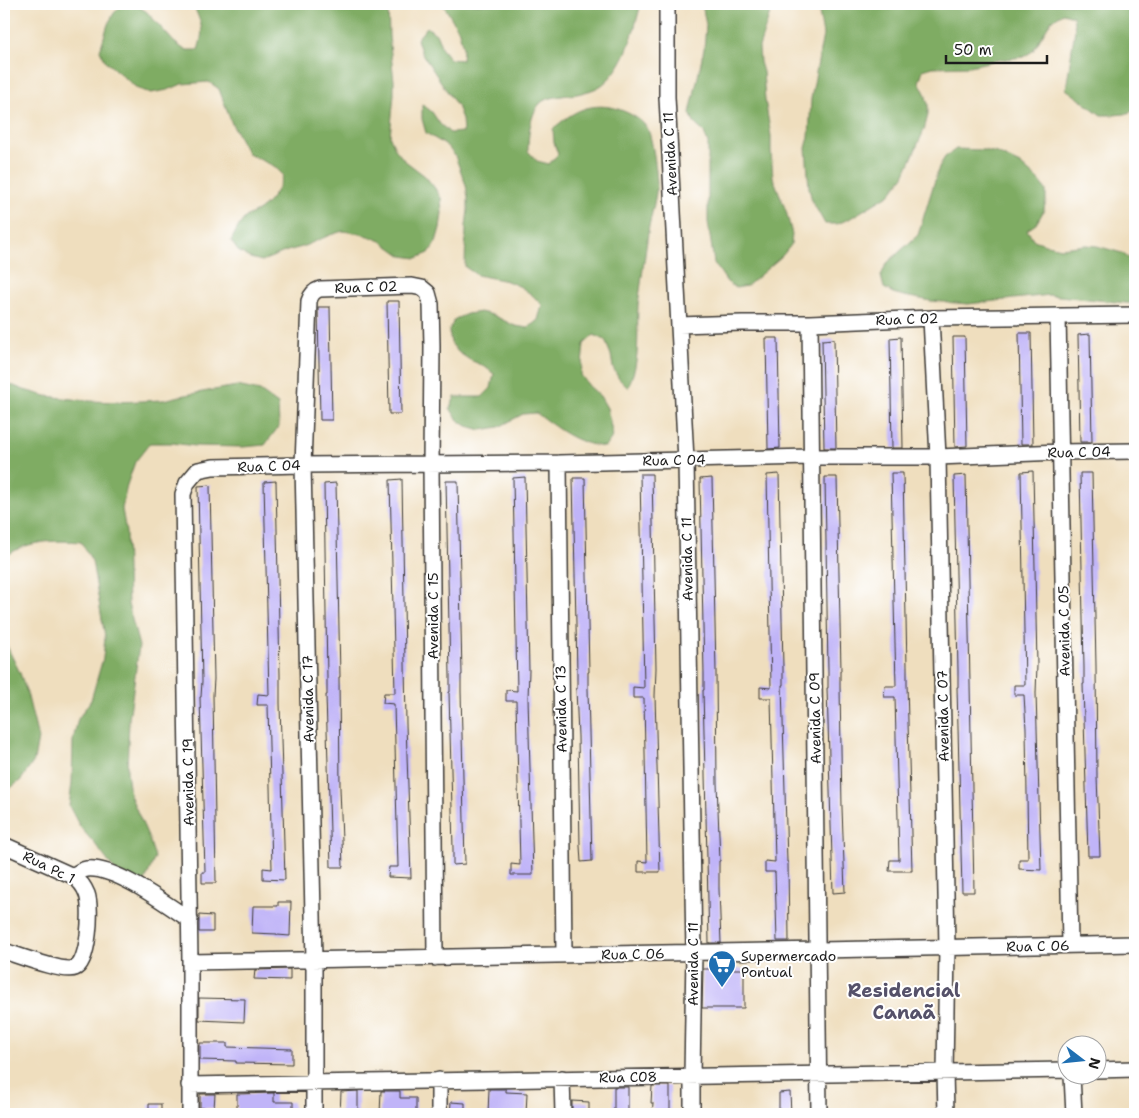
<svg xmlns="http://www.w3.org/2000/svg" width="1139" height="1118" font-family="'Shantell Sans',sans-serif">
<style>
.forest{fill:#7fac64;stroke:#4e6440}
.building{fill:#c0b4f8}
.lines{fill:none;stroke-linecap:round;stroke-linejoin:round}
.minor-casing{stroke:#3c3934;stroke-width:18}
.minor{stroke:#fff;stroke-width:15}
.labels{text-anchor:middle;stroke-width:4;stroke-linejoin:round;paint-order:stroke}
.street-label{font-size:14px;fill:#1c1c1c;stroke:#fff}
.poi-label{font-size:14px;fill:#1c1c1c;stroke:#fff;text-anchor:start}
.district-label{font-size:19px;font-weight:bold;fill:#555169;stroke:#fff}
</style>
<rect width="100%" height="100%" fill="#fff"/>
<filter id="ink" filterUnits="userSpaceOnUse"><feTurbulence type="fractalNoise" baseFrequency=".02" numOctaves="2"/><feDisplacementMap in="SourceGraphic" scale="10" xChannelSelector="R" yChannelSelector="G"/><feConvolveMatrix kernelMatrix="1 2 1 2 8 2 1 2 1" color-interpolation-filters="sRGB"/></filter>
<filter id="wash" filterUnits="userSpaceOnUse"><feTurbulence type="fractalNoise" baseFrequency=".0096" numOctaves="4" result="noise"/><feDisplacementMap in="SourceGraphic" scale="20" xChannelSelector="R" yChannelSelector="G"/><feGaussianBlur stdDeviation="1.12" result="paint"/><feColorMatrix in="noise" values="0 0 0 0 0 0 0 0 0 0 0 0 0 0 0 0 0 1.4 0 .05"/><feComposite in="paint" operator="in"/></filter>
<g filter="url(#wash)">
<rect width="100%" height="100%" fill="#efdebe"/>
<path class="forest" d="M123,4L136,5L147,12L174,42L185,50H198C205,28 201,24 193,4H388L389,36L394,81V94L390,137L396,150L404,160L425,176L434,187L441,198L442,213L440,228L436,242L429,253L417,258L402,256L381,241L368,236L356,233L343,231L330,235L302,247L287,251L262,261L250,258L238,251L231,241C235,233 239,224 245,218C249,214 255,213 259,210C271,201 279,190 283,175L274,166L248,154L232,124L219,89L209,82L182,84L168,90L151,93L138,89L106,62L100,50L108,24L114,13Z
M443,4H641C633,33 627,65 602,85C595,90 585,92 577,94C569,95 549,97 543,101C530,110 528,137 528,151L537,161L549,164L558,154L554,143L553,129C572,112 588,102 615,108C625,111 641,118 647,128C652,135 657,174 657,184C656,198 652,212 649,226C645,252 642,279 638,305C637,324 639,343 636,361C635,370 631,379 628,388L619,379L613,368L611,355L605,340L594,335L584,344L581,375L589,386L600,396L607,408L613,436L605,447C574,443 560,430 536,413L523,414L499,427L481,430L467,426L457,419L450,408L455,397H482L491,388L494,374L484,366L470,360L458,352L451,343L449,330L455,319L467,314L480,312L493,315L515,326L528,328L538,320L542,305L532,295L521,287L507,281L477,275L465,267L466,226L468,210V198L466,185L455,156L447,146L426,133L422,119V104L432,112L440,124L450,133L463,132L462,119L457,106L421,52L417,39L427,27L437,35L442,49L450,59L462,60L463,48L459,31Z
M702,4H773L759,47L760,62L763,72L765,100L771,136V152L773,177L786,211L792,234L791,245L782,256L747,286L736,288L727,282L714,263L708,222V144L704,132L695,124L690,113L704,49L706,25Z
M816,4H1135V110L1125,114L1113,115H1101L1066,89L1075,29L1073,16L1063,13L1051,21L1033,51L1023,57L997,60L970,66L933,67L923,70L919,82L925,93L928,104V115L924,130L904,176L890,194L849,219L837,224H825L812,201L809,188L806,148L809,137L811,99L823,35L819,12Z
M956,149L984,150L997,153L1020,164L1038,180L1046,190V201L1043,212L1036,224L1027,230L1034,240L1048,245L1061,248L1086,245L1097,246L1122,253L1135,263V304L1050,295L968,304L931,301L904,296L893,293L884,288L881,276L886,264L918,235L939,167L945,157Z
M4,382L24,390L46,396L90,401L118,402L163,400L185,395L237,386L260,391L278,404L279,426L265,445L243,447L195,446L172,443H150L135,462L127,485L122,509L126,532L128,604L139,646L129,720L127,771L130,795L148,836L155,857L143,886L122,880L95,844L80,827L69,806L72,783L73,740L78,719L91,700L103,658L105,637L92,561L81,542C55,540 25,540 4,558Z
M4,640L20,673L27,693L38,738L34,761L21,780L4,793Z"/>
<g id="blocks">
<path class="building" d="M387,301H399L401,414H389Z
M318,307H330L332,420H320Z
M1019,333H1031L1033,444H1021Z
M1090,334L1092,442H1080L1078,335Z
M901,337L903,448H892L890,338Z
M953,337H965L967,446L955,447Z
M766,338H778L780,448L768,449Z
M834,339L836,448H824L822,340Z
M1033,471L1037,665L1036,693L1041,870L1019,869V859H1028L1026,729L1024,695H1014V685H1025L1021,472Z
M891,473H903L907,667V684L912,871H889L890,860H899L895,697H884L885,686H896Z
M1080,473H1092L1096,666L1097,777L1100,856H1088L1083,684H1084V668Z
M640,474H652L656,668L655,696L660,872H638V861L647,862L644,698H633V687L644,688Z
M779,474L783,668V685H782L787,862H788L789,941H777L775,872H765V861L775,862L771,698H760V687L771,688L767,475Z
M966,475L974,892H962L957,687H958V671L954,476Z
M525,477L529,671L528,698L533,875H511V864L520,865L516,701H506V690L517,691L513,478Z
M825,477H837L841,671H840V687L842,808L845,892L833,893L827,688H828V672Z
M573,478H585L589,672H588V688L592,861L581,862L580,846L578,736L576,689H577V673Z
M712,478L716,672L717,783L720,861H719V889L721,943H709L703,690H704V674L700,479Z
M402,479L406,724L411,878L388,877L389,867H398L394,704L383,703L384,693H395L390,480Z
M276,481L280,675V703L285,880L263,879V868L272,869L268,705H257L258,694L269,695L264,482Z
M446,481H458L462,675H461V691L465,864L453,865V849L449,692H450V676Z
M336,483L340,677H339L340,788L343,867H331L326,695H327V679L324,484Z
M210,485L214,679L213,695L216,883H202V872H205L200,697H201L202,681L198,486Z
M278,902H291L290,936L277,935V934L252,933L253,906H278Z
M199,915L213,916V932H199Z
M290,969V980L254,979L255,970Z
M703,969H744V1008H702Z
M199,998L245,999L244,1022L199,1020Z
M200,1043H227V1047L292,1049V1064L236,1063V1061L200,1060Z
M652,1086H670V1114H652L653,1103H651Z
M614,1087H628V1114H614Z
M489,1089H506V1092L527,1093L526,1114H488Z
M358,1091V1114H340L341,1092Z
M381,1091H400V1098H416V1114H380Z
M790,1092L791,1114H779V1093Z
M274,1093V1102H293V1114H237V1094Z
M200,1094H215L214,1108H200Z
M572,1101L589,1102V1114H572Z
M451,1102L465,1103V1114H450Z
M149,1104H161V1114H149Z"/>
</g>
</g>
<g filter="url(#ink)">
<use href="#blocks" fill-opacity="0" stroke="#3c3934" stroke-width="1"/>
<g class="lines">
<g class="minor-casing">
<path id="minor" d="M667,4V97L686,460L694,953L692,1076V1114
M1058,316L1070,945
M931,318L938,457L947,948L945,1072L946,1114
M810,323L819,1114
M679,325L742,323H810L931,318L1135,315
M559,463L564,955
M4,845L73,876C80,881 84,886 87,894C92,907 89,963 75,968C64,973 17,955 4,951
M73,876C77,873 81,870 87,869C115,866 166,904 190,920
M190,962L1135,944
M1096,1070L1135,1069
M1072,1076L1074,1114
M562,1078L563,1114
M439,1080V1114
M189,1085L1066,1070
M190,1114V962L183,494L187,483L198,470L213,467L303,465L559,463L811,457H938L1060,452L1135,451
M314,1114V960L303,465L309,301C311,294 314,291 320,289L412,286L422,288L428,293L431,304L432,346L431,464L435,958"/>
</g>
<use href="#minor" class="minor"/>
</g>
</g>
<defs>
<g id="supermarket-pin" transform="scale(1.4375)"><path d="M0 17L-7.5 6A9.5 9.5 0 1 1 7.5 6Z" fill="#1f6fb2" stroke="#fff"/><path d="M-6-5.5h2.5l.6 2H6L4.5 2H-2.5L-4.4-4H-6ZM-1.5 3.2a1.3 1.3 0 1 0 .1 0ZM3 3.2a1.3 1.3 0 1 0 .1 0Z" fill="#fff"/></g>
</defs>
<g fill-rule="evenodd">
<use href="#supermarket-pin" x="722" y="964"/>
</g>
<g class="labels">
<g class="street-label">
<text transform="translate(670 154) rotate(-93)" y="5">Avenida C 11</text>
<text transform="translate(366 287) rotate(-2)" y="5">Rua C 02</text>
<text transform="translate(907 319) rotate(-2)" y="5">Rua C 02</text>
<text transform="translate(1079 452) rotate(-1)" y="5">Rua C 04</text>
<text transform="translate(674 460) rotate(-1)" y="5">Rua C 04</text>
<text transform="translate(269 466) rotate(-2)" y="5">Rua C 04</text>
<text transform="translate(687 559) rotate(-91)" y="5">Avenida C 11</text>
<text transform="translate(433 616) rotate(-90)" y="5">Avenida C 15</text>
<text transform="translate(1064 631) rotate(-91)" y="5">Avenida C 05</text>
<text transform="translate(308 699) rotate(-91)" y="5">Avenida C 17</text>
<text transform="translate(561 709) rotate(-91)" y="5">Avenida C 13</text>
<text transform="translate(943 716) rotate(-91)" y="5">Avenida C 07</text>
<text transform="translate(815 718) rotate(-91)" y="5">Avenida C 09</text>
<text transform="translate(188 782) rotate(-91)" y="5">Avenida C 19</text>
<text transform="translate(49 867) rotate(26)" y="5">Rua Pc 1</text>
<text transform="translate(1038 946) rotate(-1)" y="5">Rua C 06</text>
<text transform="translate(633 954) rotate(-1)" y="5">Rua C 06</text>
<text transform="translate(693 964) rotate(-90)" y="5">Avenida C 11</text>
<text transform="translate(628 1077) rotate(-1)" y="5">Rua C08</text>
</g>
<g class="poi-label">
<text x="741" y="961">Supermercado<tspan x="741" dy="16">Pontual</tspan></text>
</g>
<g class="district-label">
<text x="904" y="997">Residencial<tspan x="904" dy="22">Canaã</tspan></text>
</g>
</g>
<rect width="1139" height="1118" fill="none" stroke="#fff" stroke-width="20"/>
<g transform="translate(1082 1060) rotate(106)"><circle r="24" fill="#ffffff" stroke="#a4a4a4"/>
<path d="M0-4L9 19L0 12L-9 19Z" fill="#1f6fb2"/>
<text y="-8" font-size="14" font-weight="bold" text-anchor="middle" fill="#1c1c1c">N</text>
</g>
<path d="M946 55v8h101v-8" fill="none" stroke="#1c1c1c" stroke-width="2.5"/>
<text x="954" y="55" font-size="15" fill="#1c1c1c" stroke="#ffffff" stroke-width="4" paint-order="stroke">50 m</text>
</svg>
